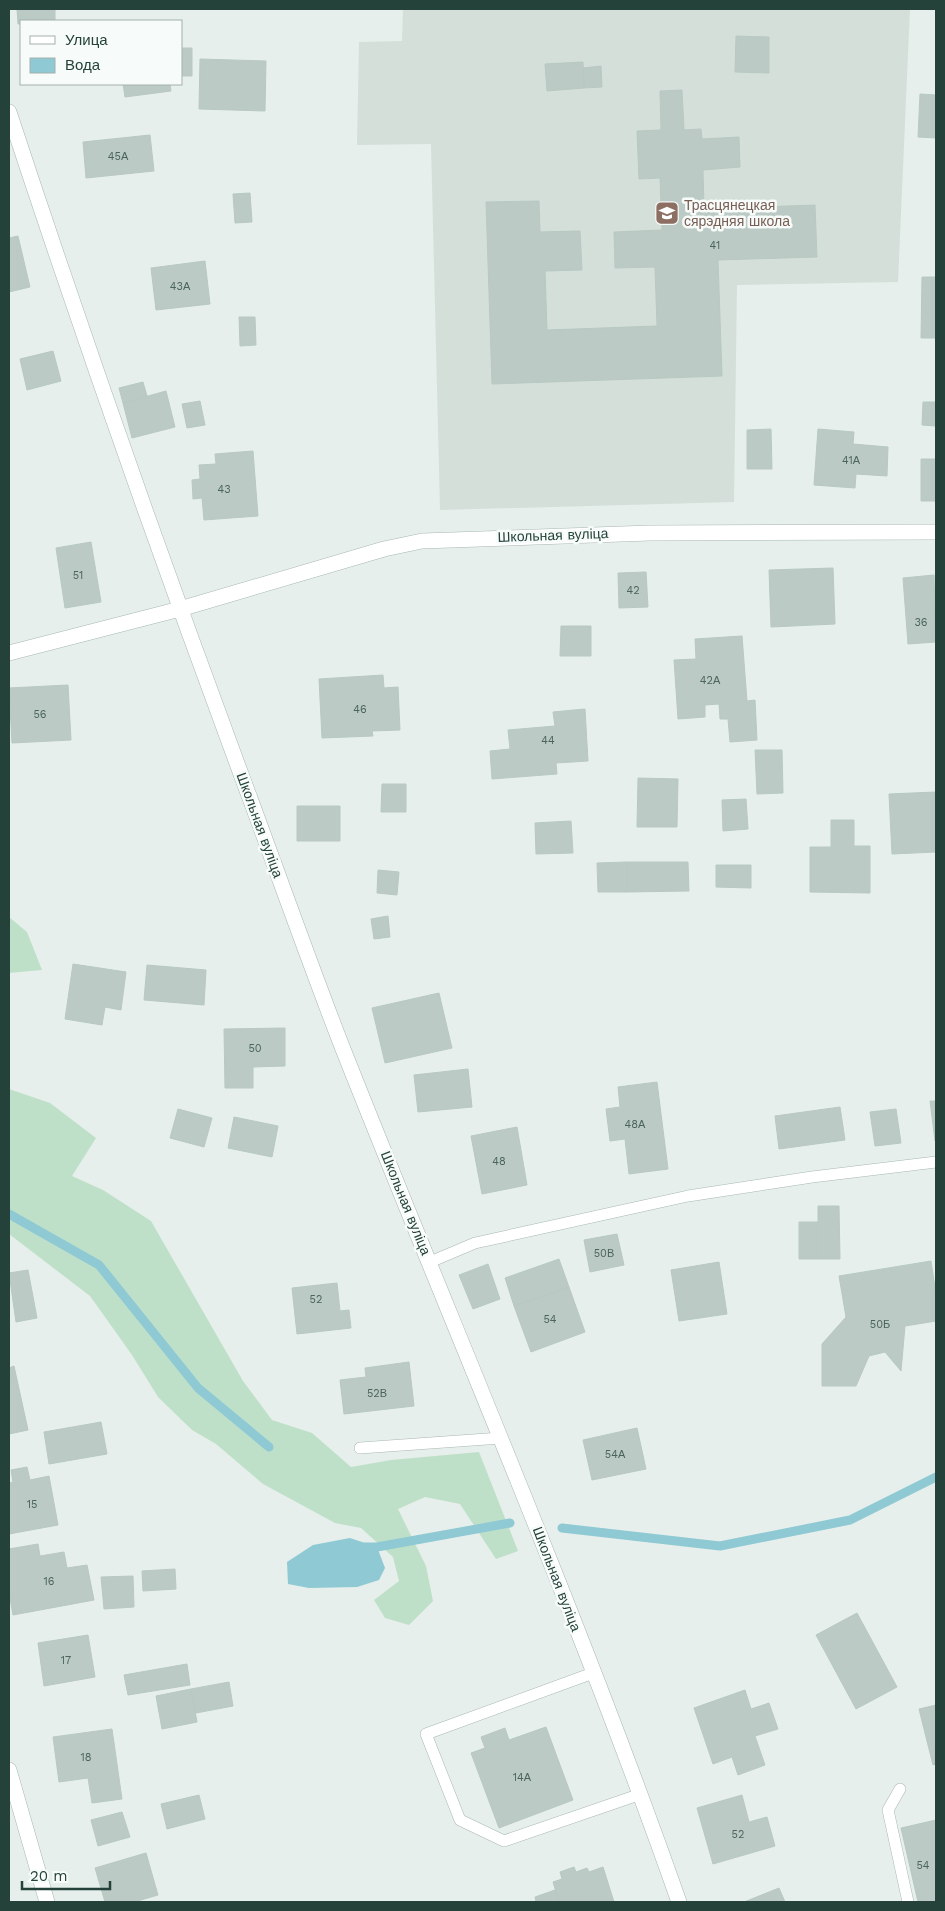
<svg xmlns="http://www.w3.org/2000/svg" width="945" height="1911" font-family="'Work Sans',sans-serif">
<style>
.built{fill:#d4dfda}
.grass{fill:#bfe0c8}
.water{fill:#8ec9d4}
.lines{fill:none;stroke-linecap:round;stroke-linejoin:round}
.stream{stroke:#8ec9d4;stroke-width:9}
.building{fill:#bbcac4;stroke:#b8c9c2}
.lane-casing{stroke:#a8b8b2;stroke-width:12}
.street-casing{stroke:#a8b8b2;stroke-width:16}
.lane{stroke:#fff;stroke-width:11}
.street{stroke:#fff;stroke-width:15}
.labels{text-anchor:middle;stroke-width:5;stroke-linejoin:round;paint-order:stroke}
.number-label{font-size:11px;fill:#4a645c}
.education-label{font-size:14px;fill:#785e54;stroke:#f7fbf9;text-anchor:start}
.street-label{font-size:14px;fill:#24423a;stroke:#f7fbf9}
</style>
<rect width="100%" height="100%" fill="#e6efeb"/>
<path class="built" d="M403,9H910L898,282L737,285L734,502L440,510L431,144L357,145L359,42L402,41Z"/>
<path class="grass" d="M9,917L27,932L42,970L9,973Z
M9,1089L50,1103L96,1138L72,1176L103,1190L151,1221L243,1381L272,1420L312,1433L351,1467L391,1460L479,1452L518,1551L496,1559L460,1504L425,1497L398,1509L426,1566L433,1601L409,1625L385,1618L374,1600L399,1581L393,1557L361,1528L335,1523L263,1484L216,1444L192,1430L158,1397L132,1355L90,1296L9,1234Z"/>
<path class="water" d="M350,1538L377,1547L385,1568L379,1580L357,1587L309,1588L288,1584L287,1562L313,1545Z"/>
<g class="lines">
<path class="stream" d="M9,1214L99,1265L198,1388L269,1447
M562,1528L720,1546L850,1520L936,1477
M365,1547H377L510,1523"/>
</g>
<path class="building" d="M17,9H55V21H21V24H18Z
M736,36L769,37V73L735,72Z
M181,48H192V76H181Z
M200,59L266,61L265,111L199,109Z
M583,62L584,88L547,91L545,64Z
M601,66L602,87L584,88L583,68Z
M123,84H170L171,91L125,97Z
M682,90L684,130L701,129L702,139L739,137L740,167L703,170L704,209L815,205L817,257L718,260L722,376L492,384L486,202L539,201L540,232L580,231L582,270L545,271L547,330L657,326L655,267L615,268L614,232L662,230L660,178L639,179L637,131L661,130L660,91Z
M920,94L936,95V138L918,137Z
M150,135L154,171L86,178L83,142Z
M250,193L252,222L235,223L233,194Z
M18,236L30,287L9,292V238Z
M205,261L210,304L156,310L151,268Z
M922,277H936V338H921Z
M239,317H255L256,345L240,346Z
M53,351L61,381L27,390L20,359Z
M143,382L147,396L123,403L119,388Z
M166,391L175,427L132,438L123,403Z
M200,401L205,425L187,428L182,404Z
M923,402H936V426L922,425Z
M771,429L772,469H747V430Z
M818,429L854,432L853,444L888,447L887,476L856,474L855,488L814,485Z
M253,451L258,516L204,520L202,498L193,499L192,480L200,479L199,465L216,464L215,454Z
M921,459H936V501H921Z
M91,542L101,602L65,608L56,548Z
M833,568L835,624L771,627L769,570Z
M646,572L648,607L619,608L618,573Z
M934,575L936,642L908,644L903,578Z
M561,626H591V656H560Z
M742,636L747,701L755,700L757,740L730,742L728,719H720L719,704L705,705V717L678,719L674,660L696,659L695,639Z
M383,675L384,688L398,687L400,730L372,731L373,736L322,738L319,679Z
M68,685L71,740L12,743L9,688Z
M585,709L588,761L556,763L557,774L492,779L490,751L510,749L508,730L555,726L553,712Z
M755,750H782L783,793L757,794Z
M638,778L678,779L677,827H637Z
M382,784H406V812H381Z
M936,792V852L892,854L889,794Z
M746,799L748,829L723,831L722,800Z
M297,806H340V841H297Z
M831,820H854V846H870V893L810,892V847H831Z
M571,821L573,853L536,854L535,823Z
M627,862V892H598L597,863Z
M627,862H688L689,891L627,892Z
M716,865H751V888L716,887Z
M378,870L399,872L397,895L377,893Z
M388,916L390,937L374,939L371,919Z
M73,964L126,972L121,1010L105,1007L102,1025L65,1019Z
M147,965L206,970L204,1005L144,1000Z
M439,993L452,1048L385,1063L372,1008Z
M285,1028V1066L253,1067V1088H225L224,1029Z
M468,1069L472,1107L418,1112L414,1075Z
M657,1082L668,1169L629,1174L625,1139L610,1141L606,1109L620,1107L618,1087Z
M930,1101H936V1141H935Z
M840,1107L845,1140L779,1149L775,1116Z
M178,1109L212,1118L204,1147L170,1138Z
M896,1109L901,1143L875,1146L870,1112Z
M234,1117L278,1126L272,1157L228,1148Z
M517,1127L527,1185L482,1194L471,1136Z
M818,1206H839L840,1259H818Z
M799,1222H818V1259H799Z
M617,1234L624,1265L590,1272L584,1240Z
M559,1259L569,1287L514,1306L505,1278Z
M931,1261L936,1294V1321L905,1326L901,1371L885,1352L869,1356L856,1386H822V1344L846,1317L839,1276Z
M719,1262L727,1314L679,1321L671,1270Z
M488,1264L500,1299L473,1309L459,1275Z
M28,1270L37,1318L16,1322L9,1273Z
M337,1283L340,1311L349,1310L351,1328L297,1334L292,1288Z
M569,1287L585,1332L531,1352L514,1306Z
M409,1362L414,1406L344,1414L340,1380L366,1377L365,1368Z
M14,1366L28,1430L9,1434V1368Z
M101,1422L107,1454L49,1464L44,1432Z
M637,1428L646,1469L592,1480L583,1440Z
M27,1467L30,1480L49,1476L58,1525L9,1534V1483L13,1482L11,1470Z
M38,1544L40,1556L64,1552L67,1568L87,1565L94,1600L13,1615L9,1593V1549Z
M175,1569L176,1589L143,1591L142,1571Z
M133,1576L134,1607L104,1609L101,1577Z
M857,1613L897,1687L856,1709L816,1635Z
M88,1635L95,1677L44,1686L38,1643Z
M187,1664L190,1685L128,1695L124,1675Z
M229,1682L233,1706L196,1713L191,1689Z
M191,1689L197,1722L162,1729L156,1696Z
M745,1690L751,1709L769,1703L778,1729L755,1736L765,1765L738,1775L732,1757L713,1764L694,1708Z
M936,1705V1764L933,1765L919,1709Z
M546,1727L573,1800L499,1828L471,1753L485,1748L481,1737L505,1728L509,1740Z
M112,1729L122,1799L92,1803L88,1778L59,1782L53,1737Z
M199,1795L205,1819L167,1829L161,1804Z
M742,1795L749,1822L767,1817L775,1846L713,1864L697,1808Z
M122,1812L130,1837L98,1846L91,1820Z
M936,1820V1902H918L901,1828Z
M146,1853L158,1895L134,1902H105L95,1868Z
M574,1867L576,1872L587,1868L589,1872L603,1867L614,1902H559L553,1882L562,1879L560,1872Z
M779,1888L785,1902H744Z
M555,1890L559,1902H536L535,1897Z"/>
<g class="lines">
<g class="lane-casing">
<path id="lane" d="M430,1262L475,1243L688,1196L812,1177L936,1162
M360,1448L501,1438
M593,1673L426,1734L460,1820L504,1841L641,1794
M900,1789L888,1810L908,1902"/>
</g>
<g class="street-casing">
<path id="street" d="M9,112C85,343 166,573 251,801C281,882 310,964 341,1044C454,1330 577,1612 679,1902
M9,653L180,609L384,549L422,541L650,533L936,532
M9,1770L47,1902"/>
</g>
<use href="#lane" class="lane"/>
<use href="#street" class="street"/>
</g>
<defs>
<g id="school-square" transform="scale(1.25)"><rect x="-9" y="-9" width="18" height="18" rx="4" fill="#8d6e63" stroke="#f7fbf9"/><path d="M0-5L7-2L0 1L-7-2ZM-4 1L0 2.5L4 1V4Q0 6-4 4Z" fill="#fff"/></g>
</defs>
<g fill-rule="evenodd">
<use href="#school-square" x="667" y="213"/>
</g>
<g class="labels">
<g class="number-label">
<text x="118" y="160">45А</text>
<text x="715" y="249">41</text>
<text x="180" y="290">43А</text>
<text x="851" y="464">41А</text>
<text x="224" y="493">43</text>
<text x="78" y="579">51</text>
<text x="633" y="594">42</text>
<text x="921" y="626">36</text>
<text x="710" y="684">42А</text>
<text x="360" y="713">46</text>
<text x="40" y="718">56</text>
<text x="548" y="744">44</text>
<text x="255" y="1052">50</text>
<text x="635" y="1128">48А</text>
<text x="499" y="1165">48</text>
<text x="604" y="1257">50В</text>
<text x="316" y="1303">52</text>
<text x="550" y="1323">54</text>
<text x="880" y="1328">50Б</text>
<text x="377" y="1397">52В</text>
<text x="615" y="1458">54А</text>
<text x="32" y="1508">15</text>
<text x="49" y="1585">16</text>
<text x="66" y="1664">17</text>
<text x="86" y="1761">18</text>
<text x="522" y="1781">14А</text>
<text x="738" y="1838">52</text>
<text x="923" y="1869">54</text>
</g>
<g class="education-label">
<text x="684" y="210">Трасцянецкая<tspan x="684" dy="16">сярэдняя школа</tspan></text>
</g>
<g class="street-label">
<text transform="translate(553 535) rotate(-2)" y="5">Школьная вуліца</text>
<text transform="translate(260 825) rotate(70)" y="5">Школьная вуліца</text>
<text transform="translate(406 1203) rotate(68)" y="5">Школьная вуліца</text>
<text transform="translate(557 1579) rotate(69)" y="5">Школьная вуліца</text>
</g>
</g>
<rect width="945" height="1911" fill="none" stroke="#24423a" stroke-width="20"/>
<rect x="20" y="20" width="162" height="65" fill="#f7fbf9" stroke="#a3b1ad"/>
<rect x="30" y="36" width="25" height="8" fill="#ffffff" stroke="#a3b1ad"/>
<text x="65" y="45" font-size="15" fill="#24423a">Улица</text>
<rect x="30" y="58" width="25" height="15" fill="#8ec9d4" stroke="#a3b1ad"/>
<text x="65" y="70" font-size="15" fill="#24423a">Вода</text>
<path d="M22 1881v8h88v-8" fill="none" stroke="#24423a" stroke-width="2.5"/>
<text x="30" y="1881" font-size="15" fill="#24423a" stroke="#f7fbf9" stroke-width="4" paint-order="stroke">20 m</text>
</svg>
